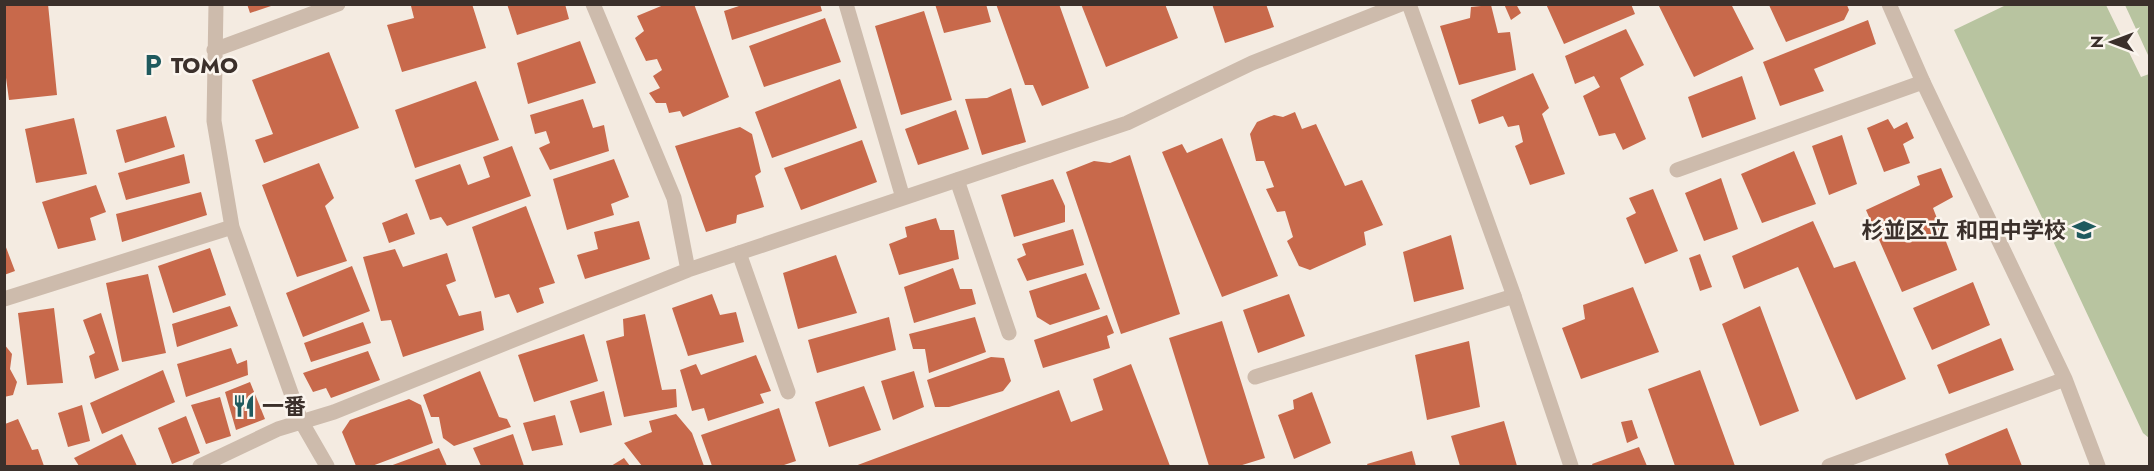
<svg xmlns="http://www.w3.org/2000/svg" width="2154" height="471" font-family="Jost,'Noto Sans JP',sans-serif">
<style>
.green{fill:#b8c4a0}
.building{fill:#c8694b}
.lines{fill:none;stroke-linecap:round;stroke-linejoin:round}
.service{stroke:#cdbbac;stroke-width:15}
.minor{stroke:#cdbbac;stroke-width:15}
.labels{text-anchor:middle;stroke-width:5;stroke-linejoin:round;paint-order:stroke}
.poi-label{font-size:22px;font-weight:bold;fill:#3b302b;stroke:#fbf5ee;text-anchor:start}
</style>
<rect width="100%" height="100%" fill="#f4ebe1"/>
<path class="green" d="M2006,5H2106L2141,77L2149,74V438L2143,433L1954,30Z
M2125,5H2149V54L2148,55Z"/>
<path class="building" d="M4,4H48L57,95L9,100L4,63Z
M247,4H274V5L250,13Z
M416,4H472L486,48L402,72L387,25L414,18L411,6Z
M507,4H565L569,19L517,35Z
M666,4H694L729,97L683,117L680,111L669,113L666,103H656L649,93L660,88L653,76L662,70L657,59L646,61L635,38L644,31L637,16Z
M745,4H820L822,11L732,40L724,11Z
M935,4H986L991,22L944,33Z
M996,4H1059L1089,88L1042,106L1033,85H1025Z
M1081,4H1165L1178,38L1106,67Z
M1212,4H1266L1274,27L1225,43Z
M1504,4H1516L1521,13L1511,20Z
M1546,4H1631L1635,14L1564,44Z
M1658,4H1731L1754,49L1694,77Z
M1491,5L1498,33L1510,32L1516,70L1459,85L1440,26L1470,18L1471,7Z
M1769,5H1847L1849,10L1844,20L1786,42Z
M924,11L952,100L901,115L875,26Z
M825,18L841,62L764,87L749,46Z
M1868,20L1876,44L1814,69L1824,91L1780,106L1763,62Z
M1626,29L1644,65L1620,78L1646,139L1623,150L1615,133L1599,136L1583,96L1600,87L1594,76L1575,84L1565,56Z
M580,41L596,83L528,104L517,63Z
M329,52L359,128L264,163L255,140L273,134L252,80Z
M1533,73L1549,108L1542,114L1565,174L1530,185L1515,146L1523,142L1519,125L1508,127L1503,116L1479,124L1471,100Z
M1742,76L1756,119L1702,138L1688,97Z
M840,79L857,128L772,158L755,112Z
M476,81L499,140L415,168L395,110Z
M1011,88L1026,142L982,155L965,99L987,98Z
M583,99L593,128L604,125L609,151L550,170L539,148L550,143L546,131L535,134L530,115Z
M956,110L969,149L918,165L905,129Z
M1295,112L1302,129L1316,124L1345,186L1362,180L1383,225L1364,232L1366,245L1310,270L1299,266L1287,241L1293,237L1285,211L1277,212L1266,189L1274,187L1264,161H1256L1250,134L1257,122L1274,115L1283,117Z
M166,116L175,147L125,163L116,130Z
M74,118L87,174L36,183L25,129Z
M1888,119L1894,129L1907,122L1914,138L1903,144L1910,163L1884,172L1867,128Z
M740,127L752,134L761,172L755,176L764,207L737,215L736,223L706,232L675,146Z
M1842,135L1857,184L1829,195L1812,146Z
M1222,138L1278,276L1222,297L1162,152L1182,144L1187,153Z
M862,140L877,182L801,210L784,168Z
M512,146L531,196L447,226L441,217L430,220L415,180L460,164L468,185L490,177L483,157Z
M1794,151L1816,204L1762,223L1741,174Z
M184,154L190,183L126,200L118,173Z
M1130,155L1180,314L1121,334L1066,172L1094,161L1110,163Z
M614,159L629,197L611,204L614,215L567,230L553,179Z
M319,163L334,198L325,206L347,261L297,277L262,185Z
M1941,168L1953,197L1933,208L1957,270L1902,292L1866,210L1920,185L1917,176Z
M1721,178L1738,229L1704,241L1685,193Z
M1053,179L1065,206V222L1014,237L1001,195Z
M96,185L106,212L90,218L96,240L58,249L42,202Z
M1653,189L1678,251L1645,264L1626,218L1636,213L1629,198Z
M201,192L207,215L122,242L116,214Z
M526,206L555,283L539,288L544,303L517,313L509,294L495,298L472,227Z
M407,213L415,234L389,243L382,223Z
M936,218L940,230H954L959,259L899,275L889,244L907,237L905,227Z
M639,221L650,259L585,279L577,255L598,249L594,232Z
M1813,221L1834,268L1855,261L1906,379L1856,400L1798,267L1744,289L1732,256Z
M1073,229L1084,265L1027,281L1017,259L1026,255L1022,244Z
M1451,235L1464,289L1414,302L1403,252Z
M4,242L15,271L4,275Z
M210,248L226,295L173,313L158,266Z
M395,249L403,267L447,253L456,281L446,285L459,316L481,311L484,330L403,357L391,320L381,321L363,257Z
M1700,254L1712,287L1700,291L1689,258Z
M836,255L857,313L798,329L783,273Z
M352,266L370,311L303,337L286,293Z
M953,268L960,289H972L976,304L914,323L904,287Z
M1086,273L1100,309L1050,325L1037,317L1029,291Z
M148,274L166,353L122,362L106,283Z
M1973,282L1990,325L1932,350L1913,308Z
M1633,287L1659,352L1581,379L1562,328L1585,319L1583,305Z
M712,294L720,315L736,312L744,342L688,356L672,308Z
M1289,294L1305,336L1258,353L1243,310Z
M230,306L238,326L177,347L172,324Z
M1760,306L1799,411L1760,426L1722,324Z
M54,308L63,383L27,385L18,313Z
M101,313L119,370L95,379L89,356L95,353L83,320Z
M645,314L662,390L676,389L677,407L624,417L606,341L624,336L623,319Z
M1107,315L1114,333L1107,336L1110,348L1043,368L1034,340Z
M889,317L896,350L817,373L808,340Z
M975,317L986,352L929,373L925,349H913L909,334Z
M1222,321L1265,458L1239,466H1209L1169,338Z
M363,322L371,343L311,362L304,343Z
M584,334L598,381L534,402L518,355Z
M2001,338L2014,370L1949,394L1937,365Z
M1469,341L1480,407L1427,420L1415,355Z
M4,344L12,354L10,369L17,382L13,395L4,397Z
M231,348L237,364L247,360L248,375L186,397L177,364Z
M368,351L380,380L331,398L326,388L313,392L303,373Z
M756,355L771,391L760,394L764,403L708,421L704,408L692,411L680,370L696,364L701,375Z
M991,357L1004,358L1011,381L1003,391L949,407H935L927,380Z
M1131,364L1170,466H855L1059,390L1071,422L1103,410L1093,379Z
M163,370L175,402L102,434L90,403Z
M1700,370L1735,466H1675L1648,389Z
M480,371L499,417L507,419L511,427L454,446L443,438L439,417H431L423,395Z
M914,371L924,407L893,420L881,381Z
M250,382L265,419L236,430L225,392Z
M864,386L881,430L829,447L815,402Z
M604,391L612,425L580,433L570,401Z
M1312,392L1331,443L1294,459L1278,415L1294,409L1293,400Z
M220,397L231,436L206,444L191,405Z
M409,399L421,405L433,443L372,466H356L342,432L350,420Z
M82,405L90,441L68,447L58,413Z
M779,408L796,461L781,466H712L701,435Z
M676,414L692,433L704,466H642L624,443L652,432L649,421Z
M555,415L563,445L532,451L523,423Z
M186,416L200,453L172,464L158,428Z
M18,419L32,450L38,449L44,466H5V424Z
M1632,420L1638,438L1627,443L1621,422Z
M1504,421L1517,466H1460L1451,436Z
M2007,428L2022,466H1949L1945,454Z
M122,434L137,466H79L74,458Z
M513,434L524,466H481L473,448Z
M1639,447L1647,466H1593L1592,464Z
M439,448L447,466H390Z
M1412,451L1416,466H1368L1367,464Z
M624,458L630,466H611Z"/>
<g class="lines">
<path class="service" d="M1677,170L1923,82
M957,180L1009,333
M739,253L788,392
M1255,377L1514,296"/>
<path class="minor" d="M216,4L214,121L232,227L301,421L327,466
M593,4L674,198L688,270
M846,4L903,198
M1409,4L1514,296L1571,466
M1889,4L1923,82L2065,379L2098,466
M214,50L338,4
M4,299L232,227
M200,466L278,429L334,412L688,270L1127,123L1252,63L1401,4
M1829,466L2065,379"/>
</g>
<defs>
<g id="parking-bare" transform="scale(1.8)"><path d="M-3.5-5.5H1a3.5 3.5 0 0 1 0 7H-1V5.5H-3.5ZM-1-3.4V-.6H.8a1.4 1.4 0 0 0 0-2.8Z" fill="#1f5a5e" stroke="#fbf5ee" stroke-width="2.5" paint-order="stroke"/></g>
<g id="school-bare" transform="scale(1.8)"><path d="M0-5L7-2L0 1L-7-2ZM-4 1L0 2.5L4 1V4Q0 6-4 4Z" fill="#1f5a5e" stroke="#fbf5ee" stroke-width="2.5" paint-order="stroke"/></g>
<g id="restaurant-bare" transform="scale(1.8)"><path d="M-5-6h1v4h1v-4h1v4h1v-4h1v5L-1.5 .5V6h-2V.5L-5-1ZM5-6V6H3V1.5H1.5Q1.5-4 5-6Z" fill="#1f5a5e" stroke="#fbf5ee" stroke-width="2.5" paint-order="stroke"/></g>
</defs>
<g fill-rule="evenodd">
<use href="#parking-bare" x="153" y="65"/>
<use href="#school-bare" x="2084" y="230"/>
<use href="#restaurant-bare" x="244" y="406"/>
</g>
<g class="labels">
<g class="poi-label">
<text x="171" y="73">TOMO</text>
<text x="2066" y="238" text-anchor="end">杉並区立 和田中学校</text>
<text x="262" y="414">一番</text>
</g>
</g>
<rect width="2154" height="471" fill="none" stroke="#3b302b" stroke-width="12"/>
<g transform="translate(2112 42) rotate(270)" stroke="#fbf5ee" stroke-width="4.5" paint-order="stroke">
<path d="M0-4.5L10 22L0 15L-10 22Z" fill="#3b302b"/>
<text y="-9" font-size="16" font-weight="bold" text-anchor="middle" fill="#3b302b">N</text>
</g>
</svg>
